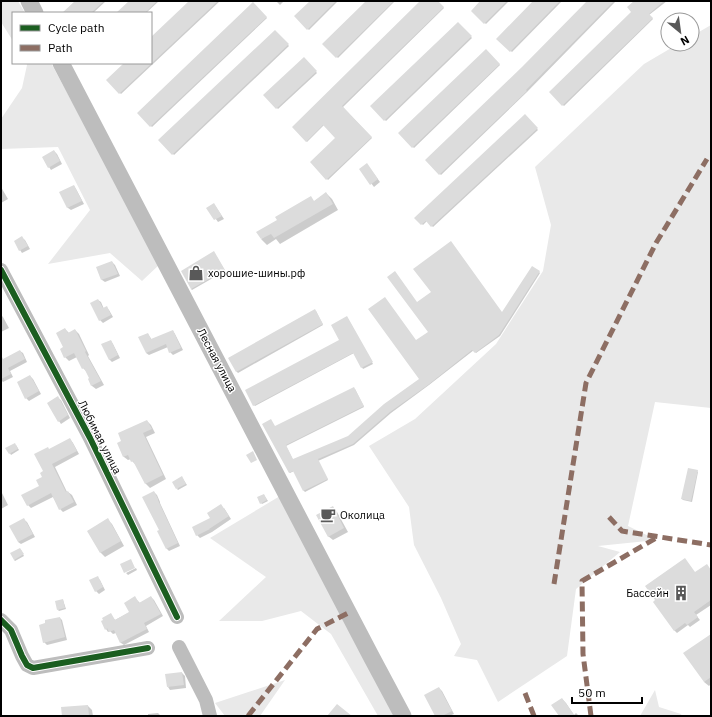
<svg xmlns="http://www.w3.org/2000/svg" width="712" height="717" font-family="'IBM Plex Sans',sans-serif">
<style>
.green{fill:#e9e9e9}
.shadow{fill:#0003}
.building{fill:#dcdcdc}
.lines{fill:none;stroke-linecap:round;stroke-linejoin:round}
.minor{stroke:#bdbdbd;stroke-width:14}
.major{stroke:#bdbdbd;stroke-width:17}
.quiet{stroke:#8d6e63;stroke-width:5;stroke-dasharray:10 5;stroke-linecap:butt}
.cycleway-casing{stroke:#fff;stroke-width:8}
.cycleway{stroke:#1b5e20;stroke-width:6}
.labels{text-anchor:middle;stroke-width:3;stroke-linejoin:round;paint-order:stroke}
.poi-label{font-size:11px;fill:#000;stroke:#fff;text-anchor:start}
.street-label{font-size:11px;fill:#000;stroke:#fff}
</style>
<rect width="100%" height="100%" fill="#fff"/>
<path class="green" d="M1,1H18L25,13H13V41L1,22Z
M711,25V408L655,402L628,526L657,540L598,546L620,552L576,589L567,656L498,702L477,660L454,656L461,644L441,598L414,545L409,507L369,446L415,419L496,344L543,271L551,225L535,167L644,64L678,44H692V36Z
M26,63H51L160,264L142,281L110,253L48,264L90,210L58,147L1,149V119L22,88L27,65Z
M280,496L394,716H378L331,634L301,611L262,621H219L266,577L210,538Z
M285,680L260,716H225L215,703Z
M655,690L659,707L681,714L682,716H640Z"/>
<path class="shadow" d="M76,1H106L93,13H64Z
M130,1H159L146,13H117Z
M191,1H220L121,94L107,80L125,63H151V38Z
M276,1H284L280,5Z
M311,1H338L309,30L296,17Z
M367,1H395L338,58L324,44Z
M422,1H437L444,8L343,107L372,138L328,180L311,162L336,138L324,125L307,142L293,127Z
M482,1H509L486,24L472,11Z
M535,1H562L512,52L498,39Z
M589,1H616L527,92L441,175L426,160L523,68Z
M636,1H667L649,15L653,19L564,106L550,92L632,12Z
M253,4L267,18L152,127L138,113Z
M458,23L472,38L386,121L371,106Z
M275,31L289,46L174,155L160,140Z
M486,50L500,65L414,148L399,133Z
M304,59L317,73L278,109L264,95Z
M525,116L538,130L433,227L427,221L423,225L416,218Z
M54,151L57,154L62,164L51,170L49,167Z
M369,167L380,182L374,187L360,169Z
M74,186L76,189L84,204L71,210L68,208L61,193Z
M1,187L8,199L1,203Z
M326,193L332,199L338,210L280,244L276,239L267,245L261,239Z
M216,207L224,219L218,222L208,208Z
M22,238L25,240L30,249L22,253L20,250Z
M215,254L225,271L192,290L191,289Z
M112,262L115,265L120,276L105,282L102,280L97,268Z
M539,272L540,273L500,336L476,353L474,350L429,385L391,413L354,445L318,461L328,480L305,492L304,491L294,471L290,473L289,472L275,427L355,389L364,407L286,446L293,460L348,437L420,379L416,341L429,332L418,303L502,314Z
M98,300L101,302L104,309L106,307L109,310L113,317L103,323L100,320Z
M316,311L323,325L238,373L237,372L229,358Z
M1,315L3,317L9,328L1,332Z
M347,317L373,364L363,369L354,353L255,406L254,405L340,340Z
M65,329L69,333L75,330L79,334L89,355L88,356L104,385L96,389L92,386L89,380L91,379L87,372L83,368L77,357L69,361L65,357L61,349L64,348Z
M173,331L175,334L183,350L173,355L170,352L168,347L149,355L146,353L148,334L152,340Z
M111,341L113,344L120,358L112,362L109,359Z
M20,351L23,353L27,362L10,371L13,377L3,382L1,380V361Z
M30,376L33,379L41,394L29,401L26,398Z
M58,398L61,400L70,418L61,424L59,421Z
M147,421L151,425L155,433L146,437L166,479L150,488L146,484L136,465L132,461L131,459L128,460L124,457L118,443L123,441Z
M70,439L73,443L79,454L55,467L67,492H68L72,495L77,505L63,512L60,509L53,497L31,508L28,505L40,487L44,477L49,450Z
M16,445L19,450L11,455L7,448Z
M697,471L698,472L692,502L683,500L682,499Z
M183,479L187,485L178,490L177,489Z
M1,491L8,505L1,509Z
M154,492L157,495L160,502V503L180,546L169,551L167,549L161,531Z
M264,495L268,501L262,504L261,503Z
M224,508L231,519L212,532L200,538L197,535L212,519Z
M333,508L337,512L348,532L333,540L328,536Z
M24,520L27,522L35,537L21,544L18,542Z
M108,520L112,524L124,546L105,557L101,553L88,531Z
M21,550L24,556L15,561L14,560Z
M136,568L137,570L128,575L126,573Z
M711,570V605L696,615L700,620L690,627L688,625L677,633L674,630L696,573Z
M97,577L100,580L105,590L99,594L96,591Z
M151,597L154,600L163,616L146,626L149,632L124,645L121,643L116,633L113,634L110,631L108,632L106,629L111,615L115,620L130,612L135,598L140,603Z
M63,600L66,609L59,611L58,610Z
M60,618L62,620L67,640L47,645L44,642L46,624Z
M711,635V684L709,686L704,682Z
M182,673L185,676L186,688L170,690L168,687Z
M439,688L442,691L454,714L449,716H436Z
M562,699L566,703L574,715L576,713L579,716H560Z
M88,706L92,710L93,716H63Z
M158,713L161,716H148V714Z"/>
<path class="building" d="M75,1H104L91,13H62Z
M129,1H157L145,13H116Z
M189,1H218L119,94L106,80L124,63H151V37Z
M310,1H336L307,30L294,16Z
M366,1H394L336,58L322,44Z
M420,1H438L444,7L342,106L372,137L326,180L310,162L335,138L323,125L306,142L292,127Z
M480,1H507L484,24L471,11Z
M533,1H560L510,52L496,39Z
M587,1H614L526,90L527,91L439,175L425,160L522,67Z
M634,1H664L649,14L653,18L562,106L549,92L631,12L627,7Z
M253,2L267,17L150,127L137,113Z
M458,22L472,36L384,121L370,106Z
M275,30L289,44L172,155L158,140Z
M486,49L500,64L412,148L398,133Z
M304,57L317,71L276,109L263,95Z
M525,114L538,128L431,227L426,221L421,225L414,218Z
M54,150L60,161L48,168L42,157Z
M367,163L378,179L370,185L359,169Z
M74,185L82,201L67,208L59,192Z
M326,192L333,204L274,238L271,234L261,239L256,232L277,220L275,217L311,196L314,201Z
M214,203L222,216L214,220L206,208Z
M22,236L28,246L19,251L14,241Z
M451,241L502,312L532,266L540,271L499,335L475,353L472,350L428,385L390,412L353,444L318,459L328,479L303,491L293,471L289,473L262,424L271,419L275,426L354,387L364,406L286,445L293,459L348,436L384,404L419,379L368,309L385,297L416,340L428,332L387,277L395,271L417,302L431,292L413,269Z
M214,251L225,270L191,289L181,271Z
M112,261L118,274L101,280L96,267Z
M98,299L103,308L107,306L111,315L99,321L90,303Z
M315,309L323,324L236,372L228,358Z
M347,316L373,362L361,368L353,353L253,406L245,390L339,340L331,325Z
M65,328L68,333L75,329L86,351L85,352L101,381L91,386L88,379L89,378L84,368L82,369L74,353L64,358L60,349L63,347L56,333Z
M173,330L181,348L169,353L166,344L146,353L138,337L148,333L151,339Z
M111,340L118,355L109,360L101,344Z
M20,350L25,359L8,368L11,374L1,379V355L3,359Z
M30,375L39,391L25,399L17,382Z
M58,396L68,415L58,422L47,403Z
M147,420L152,429L143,433L163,475L145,484L133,461L131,462L128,455L123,457L117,443L121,441L118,433Z
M70,438L77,451L52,464L66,492L68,491L74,502L59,510L51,493L27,506L21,495L39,486L36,480L42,477L40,473L43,471L34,454L48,447L49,449Z
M15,443L18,449L9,454L5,448Z
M253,451L257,460L251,463L246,455Z
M688,468L698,470L691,501L681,499Z
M182,476L186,484L176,489L172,482Z
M154,491L158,499V500L178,543L166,549L157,531L159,530L142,497Z
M264,494L267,500L260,504L257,497Z
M221,504L229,516L209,529H210L196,536L192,527L210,518L207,513Z
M333,506L344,528L328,537L316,515Z
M24,518L33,534L18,542L9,526Z
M108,518L121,541L100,553L87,531Z
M20,548L24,554L14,560L10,553Z
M685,558L695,572L707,564L711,570V600L694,612L698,617L687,625L685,623L674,631L653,602L655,600L645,586Z
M131,559L135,568L124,573L120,564Z
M98,576L103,587L95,592L89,580Z
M135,596L139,603L151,596L161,614L144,623L147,629L120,643L114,630L109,632L107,628L105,630L101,621L103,620L102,618L111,613L115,620L129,612L124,603Z
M63,599L65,608L57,610L55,601Z
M60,617L65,637L43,643L39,625L45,623V620Z
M711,634V677L704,682L683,653Z
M182,672L184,685L167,687L165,674Z
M439,687L452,711L442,716H435L424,695Z
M562,698L575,716H559L551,705Z
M337,704L352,716H327Z
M88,705L89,716H62L61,707Z"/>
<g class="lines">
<path class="minor" d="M1,270L90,438L177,617
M1,620L11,630L22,656L27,665L33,668L148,648
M179,647L206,700L210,716"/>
<path class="major" d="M29,1L35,13
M61,63L372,658L403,716"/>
<path class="quiet" d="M609,517L622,531L711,545
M554,584L586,383L656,243L707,159
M525,693L534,716
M248,716L317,629L348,613
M591,716L583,654L582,581L658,537"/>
<g class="cycleway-casing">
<path id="cycleway" d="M1,270L90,438L177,617
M1,620L11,630L22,656L27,665L33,668L148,648"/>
</g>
<use href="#cycleway" class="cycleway"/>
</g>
<defs>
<g id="shop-bare" transform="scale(1.2)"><path d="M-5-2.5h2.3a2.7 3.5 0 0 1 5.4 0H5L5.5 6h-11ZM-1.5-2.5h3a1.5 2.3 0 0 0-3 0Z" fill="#595959" stroke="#fff" stroke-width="2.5" paint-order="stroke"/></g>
<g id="cafe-bare" transform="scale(1.2)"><path d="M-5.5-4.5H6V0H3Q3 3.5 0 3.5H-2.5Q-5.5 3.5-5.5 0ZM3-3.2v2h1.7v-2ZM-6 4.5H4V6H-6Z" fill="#595959" stroke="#fff" stroke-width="2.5" paint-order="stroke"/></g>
<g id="building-bare" transform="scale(1.2)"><path d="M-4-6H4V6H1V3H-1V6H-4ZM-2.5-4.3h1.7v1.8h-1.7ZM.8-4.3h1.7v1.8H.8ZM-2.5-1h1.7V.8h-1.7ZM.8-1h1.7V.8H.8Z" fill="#595959" stroke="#fff" stroke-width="2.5" paint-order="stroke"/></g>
</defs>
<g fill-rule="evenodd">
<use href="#shop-bare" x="196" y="273"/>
<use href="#cafe-bare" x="328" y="515"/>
<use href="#building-bare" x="681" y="593"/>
</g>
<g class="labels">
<g class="poi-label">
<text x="208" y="277">хорошие-шины.рф</text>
<text x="340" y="519">Околица</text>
<text x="669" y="597" text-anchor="end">Бассейн</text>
</g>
<g class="street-label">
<text transform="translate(217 360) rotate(62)" y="4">Лесная улица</text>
<text transform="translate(100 437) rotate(63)" y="4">Любимая улица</text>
</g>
</g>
<rect width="712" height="717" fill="none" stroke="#000000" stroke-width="4"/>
<rect x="12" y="12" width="140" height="52" fill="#ffffff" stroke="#999999"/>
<rect x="20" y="25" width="20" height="6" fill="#1b5e20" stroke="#999999"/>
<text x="48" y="32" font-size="12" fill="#000000">Cycle path</text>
<rect x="20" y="45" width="20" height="6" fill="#8d6e63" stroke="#999999"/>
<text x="48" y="52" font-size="12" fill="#000000">Path</text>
<g transform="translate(680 32) rotate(151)"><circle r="19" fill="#ffffff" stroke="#999999"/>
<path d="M0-3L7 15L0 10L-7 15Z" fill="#595959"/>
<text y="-6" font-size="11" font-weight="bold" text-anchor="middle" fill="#000000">N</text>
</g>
<path d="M572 697v6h70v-6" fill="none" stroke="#000000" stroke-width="2"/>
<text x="578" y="697" font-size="12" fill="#000000" stroke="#ffffff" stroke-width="3" paint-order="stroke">50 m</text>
</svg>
